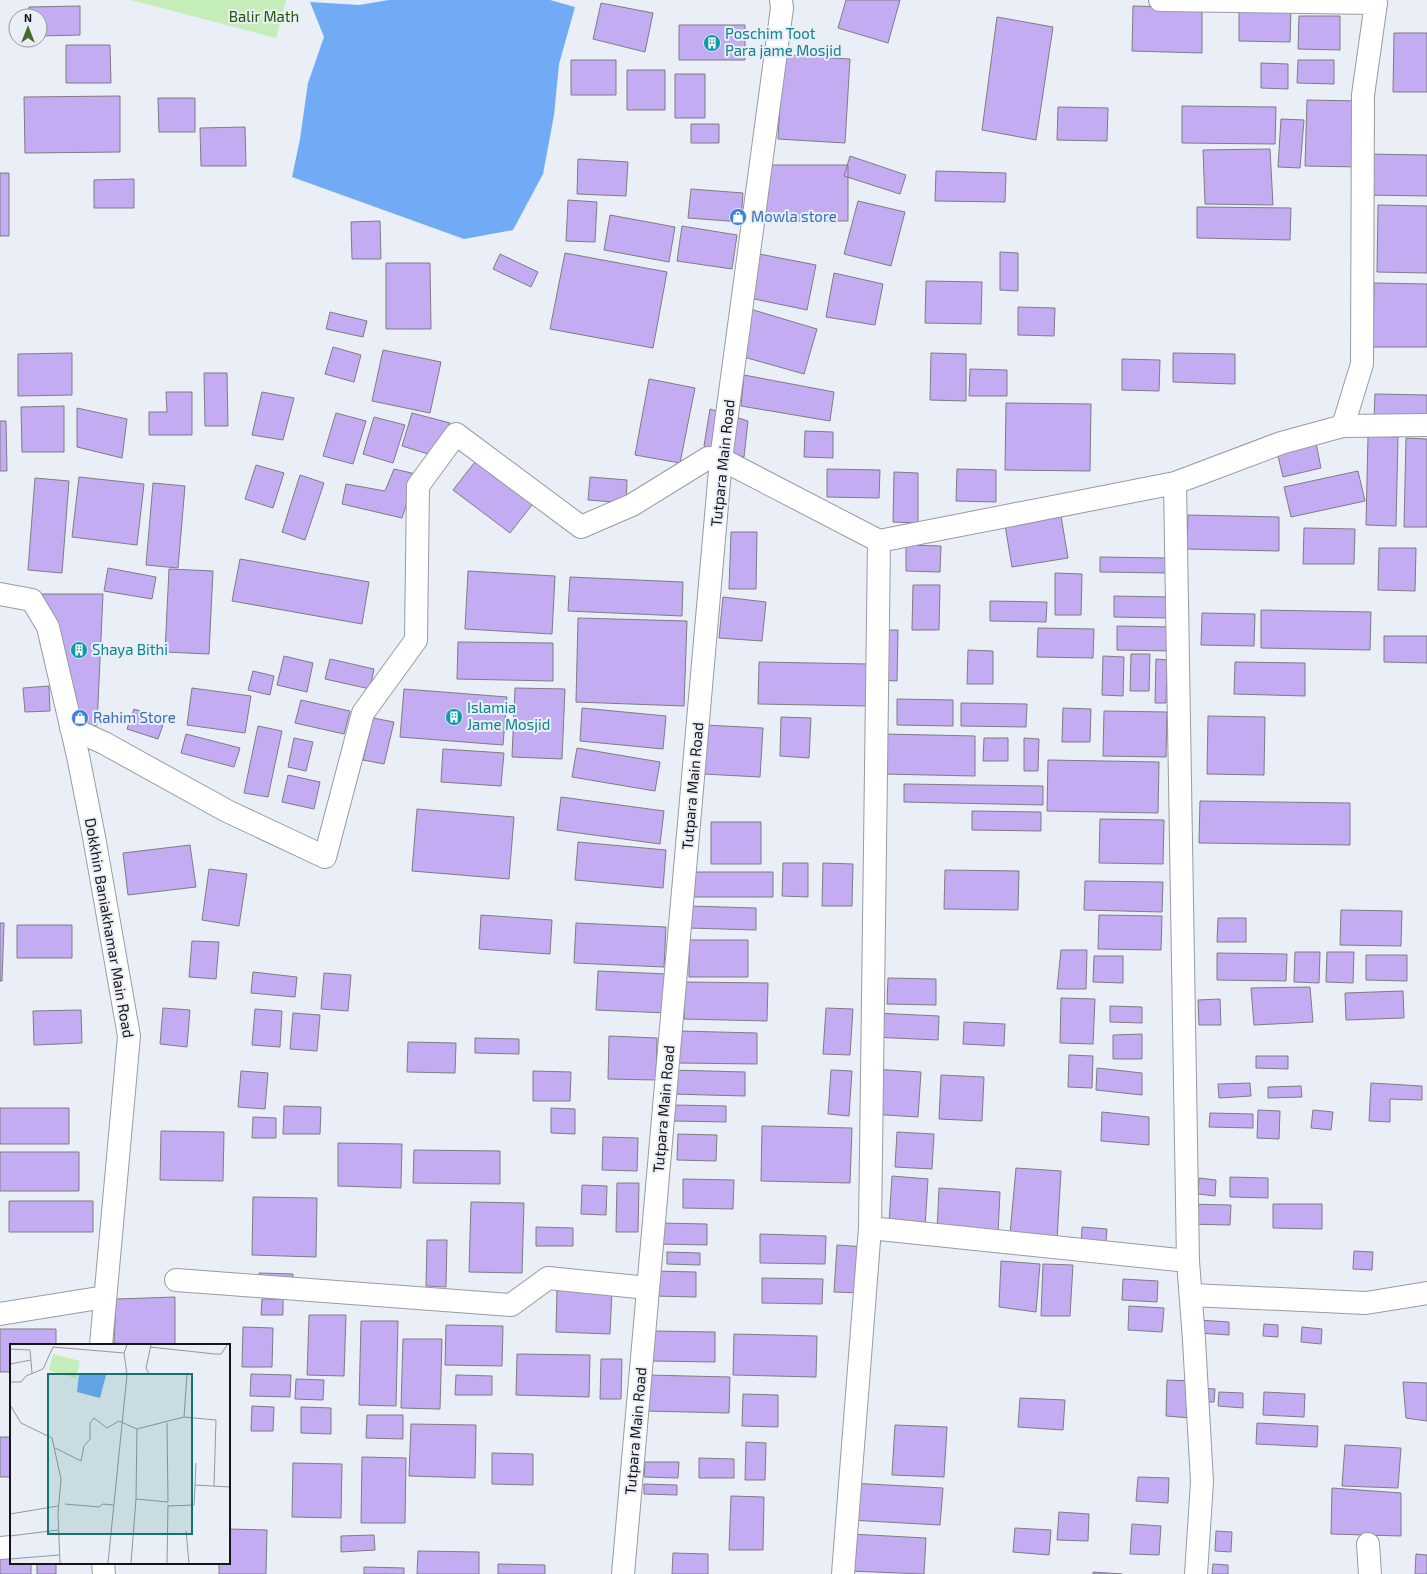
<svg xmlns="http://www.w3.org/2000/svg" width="1427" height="1574" font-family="'Exo 2',sans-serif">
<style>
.green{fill:#c5edba}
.water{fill:#71abf6}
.building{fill:#c4acf2;stroke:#7e7c84}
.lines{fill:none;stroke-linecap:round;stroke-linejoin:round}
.minor-casing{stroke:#979ba2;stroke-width:24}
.tertiary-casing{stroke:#979ba2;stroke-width:24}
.minor{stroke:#fff;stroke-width:22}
.tertiary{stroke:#fff;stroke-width:22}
.labels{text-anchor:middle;stroke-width:4;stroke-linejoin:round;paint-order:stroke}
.park-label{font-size:15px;fill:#1f5803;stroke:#eaeef6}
.culture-label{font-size:15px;fill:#0d838f;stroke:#eaeef6;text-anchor:start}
.shop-label{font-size:15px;fill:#366cbe;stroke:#eaeef6;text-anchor:start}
.street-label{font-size:15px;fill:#141518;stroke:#eaeef6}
.inset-road{fill:none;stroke:#94979d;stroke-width:1}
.view{fill:#0f766e;fill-opacity:0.15;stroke:#0f766e;stroke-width:2}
.inset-edge{fill:none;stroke:#141518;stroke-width:2}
</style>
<rect width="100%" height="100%" fill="#eaeef6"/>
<path class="green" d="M131,0H286L276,38Z"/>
<path class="water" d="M389,0H550L575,7L559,64L554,115L543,174L513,230L464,239L292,177L300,139L308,83L324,37L310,2L359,5Z"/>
<path class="building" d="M846,0H900L888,43L838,28Z
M601,3L653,13L645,52L593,39Z
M80,6V35L40,36V16H29V7Z
M1133,6L1202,8V53L1132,51Z
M1239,8L1291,9L1290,42L1239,41Z
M1299,16H1340V50L1298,49Z
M997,17L1053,27L1036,140L982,130Z
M679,25H745V60H679Z
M1394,33H1427V92H1393Z
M66,45H110L111,83H66Z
M783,55L850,59L845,143L778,139Z
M571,60H616V95H571Z
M1298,60H1334V84L1297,83Z
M1261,63L1288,64V89L1261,88Z
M627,70H665V110H627Z
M675,74H705V118H675Z
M120,96V152L25,153L24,97Z
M158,98H195V132H159Z
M1307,100L1363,101L1361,167L1305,166Z
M1182,106L1276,107L1275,144L1182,143Z
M1058,107L1108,108L1107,141L1057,140Z
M1281,119L1304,120L1300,168L1278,167Z
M691,124H719V143H691Z
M245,127L246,166H201L200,128Z
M1270,149L1273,205L1205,204L1203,150Z
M1366,154L1427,155V196L1366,195Z
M850,156L906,175L900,194L844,176Z
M578,159L628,162L626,196L577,194Z
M765,165H848V221H765Z
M936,171L1006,173L1005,202L935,201Z
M0,173H9V236H0Z
M134,179V208H94V180Z
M691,189L743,193L741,222L688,218Z
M568,200L597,202L595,242L566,241Z
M858,201L905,212L891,266L844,254Z
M1378,205L1427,206V273L1377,272Z
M1197,207L1291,208L1290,240L1197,238Z
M610,215L675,227L669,262L604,250Z
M380,221L381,259H352L351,222Z
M682,226L737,235L732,269L677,261Z
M744,251L816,265L807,310L735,295Z
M1000,252L1018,253V291L1000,290Z
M565,253L667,272L653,348L550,329Z
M500,254L538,272L531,287L493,269Z
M386,263H430L431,329H386Z
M834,273L883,284L875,325L826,317Z
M926,281L982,282L981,324L925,323Z
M1374,283L1427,284V347H1373Z
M740,306L817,329L804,374L726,352Z
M1018,307L1055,308L1054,336L1018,335Z
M330,312L367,321L363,337L326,329Z
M333,347L361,355L354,382L325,374Z
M383,350L441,362L430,413L372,401Z
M72,353V395L18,396V354Z
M931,353L966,354V401L930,400Z
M1173,353L1235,354V384L1173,382Z
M1122,359L1160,360L1159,391L1122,390Z
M970,369L1007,370V396H969Z
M204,373H227L228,426H205Z
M744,375L834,392L830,421L741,406Z
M649,379L695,388L680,463L635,455Z
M166,392H192V435H149V412H167Z
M262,392L294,398L283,440L252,435Z
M1375,394L1427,395V420L1374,419Z
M1006,403L1091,404L1090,471L1005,470Z
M64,406V452H22L21,407Z
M77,408L127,419L122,458L77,447Z
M710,409L748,421L744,457L704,446Z
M336,413L366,421L353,464L323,456Z
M412,413L450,423L435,456L402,446Z
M374,417L405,425L393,463L363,454Z
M0,421H6L7,471H0Z
M805,431L833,432V458L804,457Z
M1368,436L1398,437L1396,526L1366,525Z
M1406,438L1427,439V527H1404Z
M1316,443L1321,468L1283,477L1277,452Z
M478,458L535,501L510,533L453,490Z
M256,465L284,473L273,508L245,499Z
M394,469L416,474L402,518L342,504L346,484L385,491Z
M827,469L880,470L879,498L827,497Z
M957,469L996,470V502L956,501Z
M1358,471L1365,501L1291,517L1284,487Z
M894,472L918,473V523L893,522Z
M300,475L324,483L305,540L282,532Z
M79,477L144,484L137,545L72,537Z
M590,477L627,480L626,503L588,500Z
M35,478L69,481L62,573L28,570Z
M153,483L185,486L178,568L146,565Z
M1188,515L1279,517V551L1187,549Z
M1061,516L1068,558L1012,567L1005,525Z
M1304,528L1355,529L1354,564H1303Z
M731,532H757L756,589H729Z
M906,545L941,546L940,572L906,571Z
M1379,548H1416L1415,591L1378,590Z
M1100,557L1166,558V573L1100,572Z
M240,559L369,582L362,624L232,601Z
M108,568L156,577L152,599L104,591Z
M169,569L213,571L209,654L165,652Z
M468,571L555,576L552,634L465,629Z
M1055,573L1082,574L1081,615H1055Z
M570,577L683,582L682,616L568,611Z
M913,585H940L939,630H912Z
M42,594H103L97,725L78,727Z
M1114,596L1168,597L1167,618L1114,617Z
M723,597L766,602L762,641L719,638Z
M990,601L1047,602L1046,622L990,621Z
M1261,610L1371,612L1370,650L1261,648Z
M1202,613L1255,614L1254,646L1201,645Z
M578,618L687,621L684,706L576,702Z
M1117,626L1172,627L1171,651L1117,650Z
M1038,628L1094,629L1093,658L1037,657Z
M881,630H898L897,681L880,680Z
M1384,636H1427V663L1384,662Z
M458,642L553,643V681L457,679Z
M968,650L993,651V684H967Z
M1131,654H1150L1149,691H1130Z
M284,656L313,663L307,692L277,685Z
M1103,656L1124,657L1123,696L1102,695Z
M330,659L374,669L370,689L325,679Z
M1156,659L1167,660L1166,703H1155Z
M759,662L868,664L867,706L758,704Z
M1235,662L1305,663V696L1234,694Z
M253,671L274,676L270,695L248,690Z
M49,686L50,711L25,712L23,688Z
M192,688L251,696L245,733L187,725Z
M515,688L565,689L562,759L512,757Z
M404,689L507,697L503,745L400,737Z
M897,699L953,700V726L897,725Z
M301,700L350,711L344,734L295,723Z
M961,703L1027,704L1026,727L961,726Z
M582,708L666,716L663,749L580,741Z
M1063,708L1091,709L1090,742H1062Z
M134,709L165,719L158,739L127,729Z
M1104,711L1167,712L1166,757L1103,756Z
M1208,716L1265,717L1264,775L1207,774Z
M781,717L811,718L809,758L780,756Z
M373,718L394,722L384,764L363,760Z
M705,725L763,728L760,777L703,774Z
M258,726L282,731L268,797L244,793Z
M186,734L240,748L234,767L181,753Z
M884,734L975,736V776L883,774Z
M294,738L313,742L306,771L288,767Z
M984,738H1008V761H983Z
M1024,738L1039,739L1038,771H1024Z
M577,748L660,762L655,791L572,777Z
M443,749L504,753L501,786L441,782Z
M1048,760L1159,762L1158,813L1047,811Z
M288,775L320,782L314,809L282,802Z
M904,784L1043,786V805L904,802Z
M561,797L664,811L660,844L557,830Z
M1200,801L1350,803V845L1199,843Z
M417,809L514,817L509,879L412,871Z
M972,811L1041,812V831L972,830Z
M1100,819L1164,820L1163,864L1099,863Z
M711,822H761V864H711Z
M578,842L666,850L663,888L575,880Z
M190,845L196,887L128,895L123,853Z
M783,863H808V897L782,896Z
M823,863L853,864L852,906H822Z
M209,869L247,874L239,926L202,920Z
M945,870L1019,871L1018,910L944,909Z
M693,872H773V897H693Z
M1085,881L1163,882L1162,912L1084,910Z
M689,906L756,908V930L688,928Z
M1341,910L1402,911L1401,946L1340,945Z
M481,915L552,920L550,954L479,949Z
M1099,915L1162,916L1161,950L1098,949Z
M1218,918H1246V942H1217Z
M0,923H4L2,981H0Z
M576,923L666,927L664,967L574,963Z
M17,925H72V958H17Z
M689,940H748V977H689Z
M192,941L219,942L216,979L189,977Z
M1061,950H1087L1086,989H1057Z
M1295,952H1320L1319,983L1294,982Z
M1327,952H1354L1353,983L1326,982Z
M1217,953L1287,954L1286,981L1217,980Z
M1366,955H1407V981L1366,980Z
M1094,956H1123V983L1093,982Z
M598,971L668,974L667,1013L596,1010Z
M253,972L297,977L295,997L251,993Z
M324,973L351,975L348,1011L321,1009Z
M888,978L936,979V1005L887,1004Z
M685,982L768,983L767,1021L684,1019Z
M1310,987L1313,1022L1254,1025L1251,988Z
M1403,991L1404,1018L1346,1020L1345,993Z
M1061,998L1095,999L1093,1044L1060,1043Z
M1220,999L1221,1025H1199L1198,1000Z
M1110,1006L1142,1007V1023L1110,1022Z
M163,1008L190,1010L187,1047L160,1044Z
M826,1008L853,1009L850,1055L823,1054Z
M255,1009L282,1011L280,1047L252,1045Z
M81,1010L82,1043L34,1045L33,1011Z
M293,1013L320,1015L317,1051L290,1049Z
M874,1013L939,1016L938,1040L872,1037Z
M964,1022L1005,1024L1004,1046L963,1044Z
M679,1031L757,1033V1064L678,1063Z
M1142,1034V1059H1113V1035Z
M609,1036L657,1038L656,1080L608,1079Z
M475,1038L519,1039V1054L475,1053Z
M408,1042L456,1043L455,1073L407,1072Z
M1069,1055L1093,1056L1092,1088L1068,1087Z
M1256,1056H1288V1069L1256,1068Z
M1097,1068L1142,1073V1095L1096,1090Z
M872,1069L921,1072L918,1117L870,1114Z
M671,1070L745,1072V1096L671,1094Z
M831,1070L852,1071L849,1116L828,1114Z
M241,1071L268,1073L265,1109L238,1107Z
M533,1071L571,1072L570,1101H533Z
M941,1075L984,1077L982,1121L939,1119Z
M1250,1083L1251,1096L1219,1098L1218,1084Z
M1371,1083L1422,1086V1100L1390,1099V1122L1369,1121Z
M1301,1086L1302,1097L1268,1098V1087Z
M674,1105L726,1106V1122L674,1121Z
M284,1106L321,1107L320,1134H283Z
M0,1108H69V1144H0Z
M551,1108L575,1109V1134L551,1133Z
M1258,1110L1280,1111L1279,1139L1257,1138Z
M1313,1110L1333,1112L1331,1130L1311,1128Z
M1102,1112L1149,1117V1145L1101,1141Z
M1210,1113L1253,1114V1128L1209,1127Z
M253,1117L276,1118V1138H252Z
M762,1126L852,1128L850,1183L761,1181Z
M161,1131L224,1132L223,1181L160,1180Z
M897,1132L934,1134L932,1169L895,1167Z
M678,1134L717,1135L716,1161L677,1160Z
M603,1137L638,1138L637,1171L602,1170Z
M338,1143L402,1144L401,1188L338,1186Z
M414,1150L500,1151V1184L413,1183Z
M0,1152H79V1191H0Z
M1016,1168L1061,1171L1057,1239L1010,1234Z
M892,1176L928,1179L925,1227L889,1223Z
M1230,1177L1268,1178V1198L1230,1197Z
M1199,1178L1216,1180L1215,1196L1198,1194Z
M683,1179L734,1180L733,1209L683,1208Z
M617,1183H639L638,1232H616Z
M582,1185L607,1186L606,1215L581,1214Z
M939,1188L1000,1192L998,1234L937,1231Z
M253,1197L317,1198L316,1257L252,1255Z
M9,1201H93V1232H9Z
M471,1202L524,1203L522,1273L469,1272Z
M1187,1204L1231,1205L1230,1225L1187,1224Z
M1273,1204H1322V1229L1273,1228Z
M660,1223L707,1224V1245L660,1244Z
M536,1227L573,1228V1246H536Z
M1082,1227L1107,1229L1105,1251L1081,1250Z
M760,1234L826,1236L825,1264L760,1263Z
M427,1240H447L446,1287L426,1286Z
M837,1245L865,1247L862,1293L834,1292Z
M1354,1251L1373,1252L1372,1270L1353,1269Z
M667,1252L700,1253V1265L667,1264Z
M1001,1261L1040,1264L1036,1312L999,1307Z
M1043,1264L1073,1265L1070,1316H1041Z
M654,1271L696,1272V1297L654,1296Z
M259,1273L293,1274V1292H258Z
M762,1278L823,1279L822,1304L762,1303Z
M1123,1279L1158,1281L1157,1302L1122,1300Z
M557,1288L612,1289L610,1334L556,1332Z
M175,1297V1345H141L114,1343L116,1299Z
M262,1299H283V1315H261Z
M1129,1306L1164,1308L1162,1332L1128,1330Z
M309,1315H346L344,1376L307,1375Z
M1199,1320L1229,1322V1335L1198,1333Z
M361,1321H398L396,1406L359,1405Z
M1264,1324L1278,1325V1337L1263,1336Z
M446,1325L503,1326L502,1366L445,1365Z
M243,1327L273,1328L272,1367H242Z
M1302,1327L1322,1329L1321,1344L1301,1342Z
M0,1329H56V1345H11V1372H0Z
M652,1331L715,1332V1362L652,1361Z
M734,1334L817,1336L816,1377L733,1375Z
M403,1339H442L440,1409L401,1408Z
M517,1354L590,1355L589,1397L516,1395Z
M601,1359H622L621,1399H600Z
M251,1374L291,1375L290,1397L250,1396Z
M456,1375L492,1376V1395H455Z
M646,1375L730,1377L729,1413L646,1411Z
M296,1379L324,1380L323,1400L295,1399Z
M1167,1380L1193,1381L1191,1418L1166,1416Z
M1403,1382L1427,1383V1421L1406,1418Z
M1202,1388L1215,1389L1214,1402H1202Z
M1219,1392L1243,1393V1408L1218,1406Z
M1264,1392L1305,1394L1304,1417L1263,1415Z
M743,1394L778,1395V1427L742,1426Z
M1020,1398L1065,1400L1063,1430L1018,1427Z
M252,1406L274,1407L273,1431H251Z
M301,1407L331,1408V1434L301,1433Z
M367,1415H403V1439L366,1438Z
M1257,1423L1318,1426L1317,1447L1256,1444Z
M411,1424L476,1425L475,1478L409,1476Z
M895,1425L947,1427L944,1477L892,1475Z
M0,1437H11V1477H0Z
M746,1442L766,1443L765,1480H745Z
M1345,1445L1401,1448L1398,1488L1342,1486Z
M492,1453L533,1454V1485L492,1484Z
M362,1457L406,1458L405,1523H361Z
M699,1458L734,1459V1478H699Z
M645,1462H679L678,1478L644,1477Z
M293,1463L342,1464L341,1518L292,1517Z
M1138,1477L1169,1478L1168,1503L1136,1501Z
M850,1483L943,1488L940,1525L849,1520Z
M644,1484L677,1485V1495L644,1494Z
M1332,1488L1401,1493V1536L1331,1534Z
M731,1496L764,1497L763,1550H729Z
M1059,1512L1089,1514L1088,1541L1057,1540Z
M1132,1524L1161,1526L1159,1555L1130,1554Z
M1015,1528L1051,1530L1049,1555L1013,1552Z
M229,1529L267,1530L266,1574H219V1563H229Z
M1216,1531L1232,1532L1231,1552L1215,1551Z
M850,1534L926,1538L924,1574L849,1571Z
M374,1535L375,1550L341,1552V1536Z
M418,1551L479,1552V1574H417Z
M0,1552H11V1563H31V1574H0Z
M673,1553L708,1554V1574H672Z
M1416,1554L1427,1555V1574H1415Z
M37,1563H56V1574H37Z
M498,1564L545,1565V1574H498Z
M1213,1564L1228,1565V1574H1212Z
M364,1567L404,1568V1574H364Z
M1093,1572L1122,1574H1093Z"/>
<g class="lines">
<g class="minor-casing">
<path id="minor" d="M1343,426L1427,425
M0,594L32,600L48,627L78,756L94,837L129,1036L101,1345
M71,728L104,743L227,811L325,857L363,713L416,640L418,486L456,434L581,527L632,505L708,458L721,459L879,541L1175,483L1281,443L1343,426L1362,364L1363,95L1376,3L1160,0
M870,1228L1188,1261L1175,483
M1188,1261L1194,1340L1202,1482L1196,1574
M176,1280L511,1305L548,1278L648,1288
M1191,1295L1366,1303L1427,1293
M0,1314L105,1297
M1368,1544L1370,1574
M0,1548L11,1547
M103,1563L104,1574
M843,1574L870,1228L879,541"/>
</g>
<g class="tertiary-casing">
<path id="tertiary" d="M623,1574L721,459L782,8L781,0"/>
</g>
<use href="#minor" class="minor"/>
<use href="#tertiary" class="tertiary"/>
</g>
<defs>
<g id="building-disc" transform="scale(0.9)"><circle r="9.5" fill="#0f9aa8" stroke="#eaeef6"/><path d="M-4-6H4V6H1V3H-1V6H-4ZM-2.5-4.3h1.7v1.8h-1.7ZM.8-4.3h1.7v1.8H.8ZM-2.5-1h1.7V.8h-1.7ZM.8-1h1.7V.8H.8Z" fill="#fff"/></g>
<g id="shop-disc" transform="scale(0.9)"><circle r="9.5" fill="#3f7fe0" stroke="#eaeef6"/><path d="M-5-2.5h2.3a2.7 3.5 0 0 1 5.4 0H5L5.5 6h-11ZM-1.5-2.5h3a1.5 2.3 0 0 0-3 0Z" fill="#fff"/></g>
</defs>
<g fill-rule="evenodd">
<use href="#building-disc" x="712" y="43"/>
<use href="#shop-disc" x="738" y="217"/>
<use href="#building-disc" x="79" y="650"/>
<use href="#building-disc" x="454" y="717"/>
<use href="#shop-disc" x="80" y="718"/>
</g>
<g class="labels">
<g class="park-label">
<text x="264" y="22">Balir Math</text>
</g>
<g class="culture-label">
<text x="725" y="39">Poschim Toot<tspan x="725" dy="17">Para jame Mosjid</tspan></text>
<text x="92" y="655">Shaya Bithi</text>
<text x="467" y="713">Islamia<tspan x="467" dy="17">Jame Mosjid</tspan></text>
</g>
<g class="shop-label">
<text x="751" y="222">Mowla store</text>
<text x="93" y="723">Rahim Store</text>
</g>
<g class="street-label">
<text transform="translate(723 463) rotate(-84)" y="5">Tutpara Main Road</text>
<text transform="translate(693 786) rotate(-85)" y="5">Tutpara Main Road</text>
<text transform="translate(109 928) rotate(80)" y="5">Dokkhin Baniakhamar Main Road</text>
<text transform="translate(664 1109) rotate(-85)" y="5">Tutpara Main Road</text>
<text transform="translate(636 1431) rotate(-85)" y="5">Tutpara Main Road</text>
</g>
</g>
<g transform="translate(10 1344)">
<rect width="220" height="220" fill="#eaeef6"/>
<path d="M43,10L70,17L66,34L39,27Z" fill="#c5edba"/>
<path d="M88,29L96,31L90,54L67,48L69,30Z" fill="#71abf6"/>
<path class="inset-road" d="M140,3L205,10H211L217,1M0,5L20,6L22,29M0,20L21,16M0,38H11L16,32L33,25L43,3L114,9M0,61L11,79L42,94L51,135L48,169L50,219M174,73L206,76L204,142M45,104L71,117L74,102L80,95V79L84,74L97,84L109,77L127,85L174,73L177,30H139L136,24L141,1M185,141L186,119M126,155L158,158L157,79M55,160L89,163L93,160L103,161M158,162L184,161L185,141L220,143M0,170L48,162M176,187L179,219M0,192L48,186M0,215L49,211M98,219L117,31L114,9L117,1M121,219L126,155L127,85M157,219L158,161"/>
<path class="view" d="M38,30H182V190H38Z"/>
<rect width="220" height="220" class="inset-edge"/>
</g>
<g transform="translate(28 28)"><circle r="19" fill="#eaeef6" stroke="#94979d"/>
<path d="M0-3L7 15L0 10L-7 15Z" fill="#456d29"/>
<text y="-6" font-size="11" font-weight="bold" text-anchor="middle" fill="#141518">N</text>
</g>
</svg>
